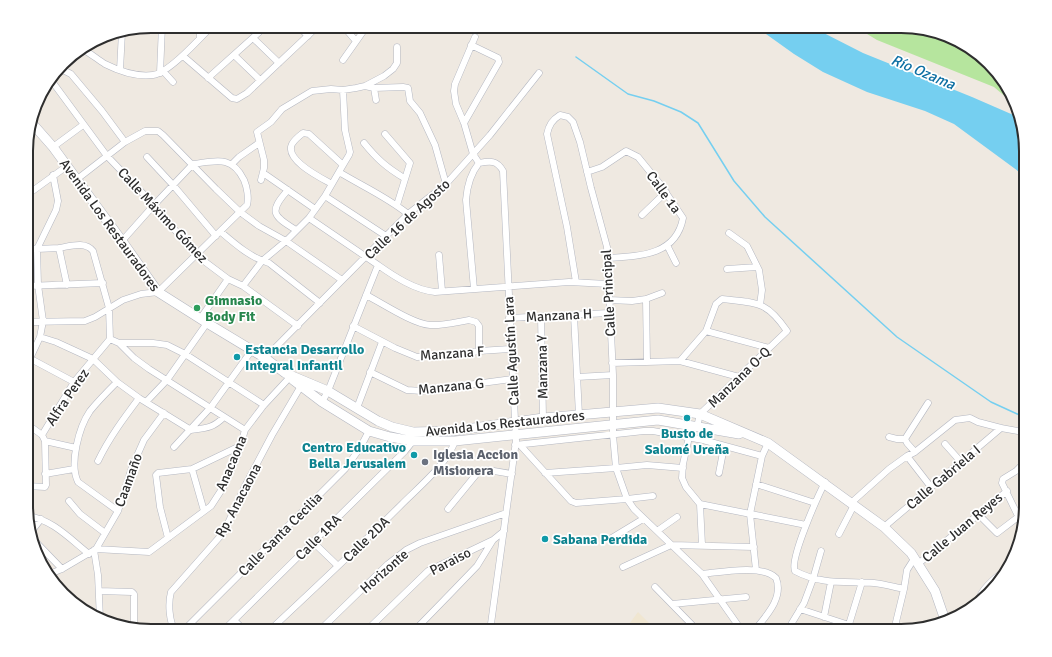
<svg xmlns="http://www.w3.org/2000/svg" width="1052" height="657" font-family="Signika,sans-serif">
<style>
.education{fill:#f0e6d1}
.green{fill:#b6e59e}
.water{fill:#75cff0}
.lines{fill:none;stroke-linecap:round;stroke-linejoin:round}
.stream{stroke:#75cff0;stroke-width:1.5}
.street-casing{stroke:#b4b7c1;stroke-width:7}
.secondary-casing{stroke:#b4b7c1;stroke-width:10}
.street{stroke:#fff;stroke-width:6}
.secondary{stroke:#fff;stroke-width:9}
.leisure-dot{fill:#2e9e5b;stroke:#fff;stroke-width:1.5}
.culture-dot{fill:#0f9aa8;stroke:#fff;stroke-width:1.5}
.worship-dot{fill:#6b7280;stroke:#fff;stroke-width:1.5}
.labels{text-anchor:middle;stroke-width:3.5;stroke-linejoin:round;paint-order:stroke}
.street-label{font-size:14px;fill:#2e2e2e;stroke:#fff}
.leisure-label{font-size:14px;font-weight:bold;fill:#27864d;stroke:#fff;text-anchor:start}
.culture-label{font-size:14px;font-weight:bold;fill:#0d838f;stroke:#fff;text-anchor:start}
.worship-label{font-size:14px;font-weight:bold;fill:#5b616d;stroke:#fff;text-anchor:start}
.water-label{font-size:15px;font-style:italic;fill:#0d6fa3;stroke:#fff}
.rim{fill:none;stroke:#2e2e2e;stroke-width:2}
</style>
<rect width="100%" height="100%" fill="#efe9e1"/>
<path class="education" d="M638,612L657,631H624Z"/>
<path class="green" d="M854,26H901L941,33L970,47L1009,88L1014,104L994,87L877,40Z"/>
<path class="water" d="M757,26H810L863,53L972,97L1018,117L1026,143V177L954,124L925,111L867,92L823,72L794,54L766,34Z"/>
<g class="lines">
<path class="stream" d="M576,57L628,94L654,101L681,112L698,123L734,181L765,217L897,337L991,402L1026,418"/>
<g class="street-casing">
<path id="street" d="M298,26L308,36
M343,26L356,41
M475,37L455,84L454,91L456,104L464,123L473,154L479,163
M200,38V26
M253,38L279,63
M82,49C90,53 97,59 105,64C119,71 138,77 153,75C169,73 200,38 212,26
M234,55L260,80
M183,56L232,98L237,99L247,93L318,26
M343,60L367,26
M58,70L65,71L71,74L102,111L125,142
M120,70L122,32
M163,71L173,82
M160,73L162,26
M208,78L266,26
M51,80L107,156L154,205L196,255L228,279L243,286L298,326
M365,86L374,88L403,87L408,88L410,101L420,113L435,145L446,184
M374,88L376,100
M464,123L499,62L498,58L471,45
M385,134L410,163L397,205
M364,143C377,159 386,167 404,178
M53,147L83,125
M147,157L173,185L216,236
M479,163C490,161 497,160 503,171L516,441L490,631
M232,164L239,157L259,143
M339,172C362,186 387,197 408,214
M587,172L602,167L626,151L638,157L660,184L683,218C676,256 639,256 607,258
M266,175L315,209
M76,180L125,142L145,131H158L163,135L216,189L240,212L259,226L286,241L342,280
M261,180L264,168V160L257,132L271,122L282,109L312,91L331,89L343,90L356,88L365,86L384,76L393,69L397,63V47
M332,184C321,178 284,160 292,144C295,139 299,136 303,133L309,134L343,165
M288,190C268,212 273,216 296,230
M27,195L67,166
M325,196L386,236
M642,215L666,192
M309,218L378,265L328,391L322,402
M221,232C235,244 251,258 269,263L320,303
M729,233L747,246L759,270L762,290L760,305
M122,241L154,205L193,164
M667,245L676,263
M27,248L37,249L59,248L67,285
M59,248C71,246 85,241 93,251L109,308L110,339
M439,255L442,291
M378,265C395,277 415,290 435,292L569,282L608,284
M727,269L757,267
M576,282L567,227L547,134C549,125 552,120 560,115L568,117L573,122L580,142L591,188L607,247L613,375V435L616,468L627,499L634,509L702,574L742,631
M27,286L103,283
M243,286L262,261L286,241L309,218L325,196L343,165L349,155L350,152L345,130L343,90
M474,289L466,200C467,187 470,174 479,163
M366,295C382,303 413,324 430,325C442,326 457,322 469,320L476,322L479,326V351
M646,299L647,362
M609,300L632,301L646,299L662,293
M574,315L579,415
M541,316L543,418
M509,318L609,313
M200,319L228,279
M27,322L85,321L95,317L123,300L141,294L158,292L247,205C249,198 247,187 244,180C232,155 216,161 193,164
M353,326L395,348L417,357L456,355L479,351L511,349
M706,331L769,348
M40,337L56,342L93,359L117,382L139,398L191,430C207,428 213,428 224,417
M110,339L119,343H153L167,345L185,354L264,405
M119,343L134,358L149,369L245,430
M265,358L386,236L408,214L446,184L455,174L490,135L539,73
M31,359L74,382
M680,361L706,331L716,304L722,299C756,303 766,300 787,331L700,414L697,427
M612,363L680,361L739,377
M27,365L40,337L43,321L38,285L37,249L56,210L58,201L53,175
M370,372L407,390L422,391L512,379
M577,377L613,375
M117,382C108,391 98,401 90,411C79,427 69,464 78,482L118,511
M146,402L167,380L207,323
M357,408L382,342
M27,424L42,435L45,441L46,485L45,487L27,486
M42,435L74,382L110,339
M689,437L683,464L682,478L686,487L700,504L702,545
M889,437L897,439H905
M45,441L76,448
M945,444L961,462
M515,445L644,431H653L703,440L762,456
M520,445L571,501L576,503L627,499L653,496
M174,447L211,407L252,350
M915,452L907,443L905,439L928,403
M907,456L931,487
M98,461C109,438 124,418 139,398
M192,469L204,511
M545,473L616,468L647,465L683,468
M719,473L724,447
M45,474L74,469
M825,482C818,496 789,560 795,571C821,585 846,581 874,583C884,584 894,587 904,589
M756,484L815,503
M69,501L80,514L105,533
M851,503L889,469L907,456L915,452L955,420L970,418L978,422L1001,428L1018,431L1026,430
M700,504L806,525
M448,509L479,471L488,470L512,474
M978,514L997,533L1026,511
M27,516C52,519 70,539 89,554
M1022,524L1002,483L1003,479L1016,471L1026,461
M884,527L1001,428
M657,531L677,517
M31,532L41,519
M839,534L854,505
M168,538L160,507L156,475L158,473L192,469L240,446
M33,539L62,569
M610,539L643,519
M313,542L338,566
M96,549L149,552L211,506L224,486L238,454L245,430L264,405L290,377
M94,550L98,575L100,619
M918,564L1007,491
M623,567L671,545L754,547
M756,570L750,514L762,456L768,443
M53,573L55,583
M702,574C721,572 762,564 776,578C784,598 766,616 754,631
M47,575L62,569L96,549L118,511L132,467L144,440L164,413
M655,587L698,631
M99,591L132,592L134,594V628
M979,599C982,588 997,576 1007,569
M672,604L746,597
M800,609L849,625
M824,617L831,582
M234,620L245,631
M175,631C169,621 168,603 171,592L224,532L245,486L272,435L301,386
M183,631L345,469L360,448L369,431
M223,631L405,451L413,441
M269,631C314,589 359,547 402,504C419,487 448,463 455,441
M319,631L388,564L406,550L420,543L506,513
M366,631L428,571L493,540L504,531
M414,631L450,594L477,566L493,540
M787,631L804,603L813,579L821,551
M847,631L862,582
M901,631L897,627L896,622L904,589L907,570L914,559"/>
</g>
<g class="secondary-casing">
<path id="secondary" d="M31,122L53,147L122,241L158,292L207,323L265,358L285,373L328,391L378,421L392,427L413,432L452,431L543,418L658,408L700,414L768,443L884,527L911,553L918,564L935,591L945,620
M293,380L322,402L369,431L390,437L413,441H455L658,420L739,434"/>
</g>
<use href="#street" class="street"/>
<use href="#secondary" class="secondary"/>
</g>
<circle class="leisure-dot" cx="197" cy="308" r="4"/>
<g class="culture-dot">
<circle cx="237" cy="357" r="4"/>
<circle cx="687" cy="418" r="4"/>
<circle cx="414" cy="455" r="4"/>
<circle cx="545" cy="539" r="4"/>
</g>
<circle class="worship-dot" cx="425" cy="462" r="4"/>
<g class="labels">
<g class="street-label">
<text transform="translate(664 192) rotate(54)" y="5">Calle 1a</text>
<text transform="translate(163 215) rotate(47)" y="5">Calle Máximo Gómez</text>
<text transform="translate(407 219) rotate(-43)" y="5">Calle 16 de Agosto</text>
<text transform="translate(110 225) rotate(54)" y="5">Avenida Los Restauradores</text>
<text transform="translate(608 293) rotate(-93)" y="5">Calle Principal</text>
<text transform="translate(559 315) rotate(-3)" y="5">Manzana H</text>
<text transform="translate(511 351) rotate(-93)" y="5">Calle Agustín Lara</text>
<text transform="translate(452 353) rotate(-4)" y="5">Manzana F</text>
<text transform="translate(542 367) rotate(-91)" y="5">Manzana Y</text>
<text transform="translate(739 377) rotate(-44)" y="5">Manzana O-Q</text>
<text transform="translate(451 386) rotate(-6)" y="5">Manzana G</text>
<text transform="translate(67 397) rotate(-56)" y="5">Alfra Perez</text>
<text transform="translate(505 423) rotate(-6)" y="5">Avenida Los Restauradores</text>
<text transform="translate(231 463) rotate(-67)" y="5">Anacaona</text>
<text transform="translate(943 477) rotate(-40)" y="5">Calle Gabriela I</text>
<text transform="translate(128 480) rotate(-70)" y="5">Caamaño</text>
<text transform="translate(238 500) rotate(-62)" y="5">Rp. Anacaona</text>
<text transform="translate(962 527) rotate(-40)" y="5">Calle Juan Reyes</text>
<text transform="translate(280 534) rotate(-45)" y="5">Calle Santa Cecilia</text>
<text transform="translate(318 537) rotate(-45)" y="5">Calle 1RA</text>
<text transform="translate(366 539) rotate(-44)" y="5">Calle 2DA</text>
<text transform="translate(450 561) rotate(-27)" y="5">Paraiso</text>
<text transform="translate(384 571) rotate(-41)" y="5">Horizonte</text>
</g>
<g class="leisure-label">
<text x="205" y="305">Gimnasio<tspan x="205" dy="16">Body Fit</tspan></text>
</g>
<g class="culture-label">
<text x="245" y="354">Estancia Desarrollo<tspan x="245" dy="16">Integral Infantil</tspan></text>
<text x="687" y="438" text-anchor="middle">Busto de<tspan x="687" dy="16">Salomé Ureña</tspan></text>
<text x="406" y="452" text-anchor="end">Centro Educativo<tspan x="406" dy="16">Bella Jerusalem</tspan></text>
<text x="553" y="544">Sabana Perdida</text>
</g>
<g class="worship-label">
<text x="433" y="459">Iglesia Accion<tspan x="433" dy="16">Misionera</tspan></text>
</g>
<g class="water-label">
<text transform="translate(923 72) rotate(23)" y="5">Río Ozama</text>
</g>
</g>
<path d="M0 0H1052V657H0ZM151 33H901A118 118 0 0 1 1019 151V506A118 118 0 0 1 901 624H151A118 118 0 0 1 33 506V151A118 118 0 0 1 151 33Z" fill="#fff" fill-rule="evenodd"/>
<path class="rim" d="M151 33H901A118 118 0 0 1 1019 151V506A118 118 0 0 1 901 624H151A118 118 0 0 1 33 506V151A118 118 0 0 1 151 33Z"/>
</svg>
